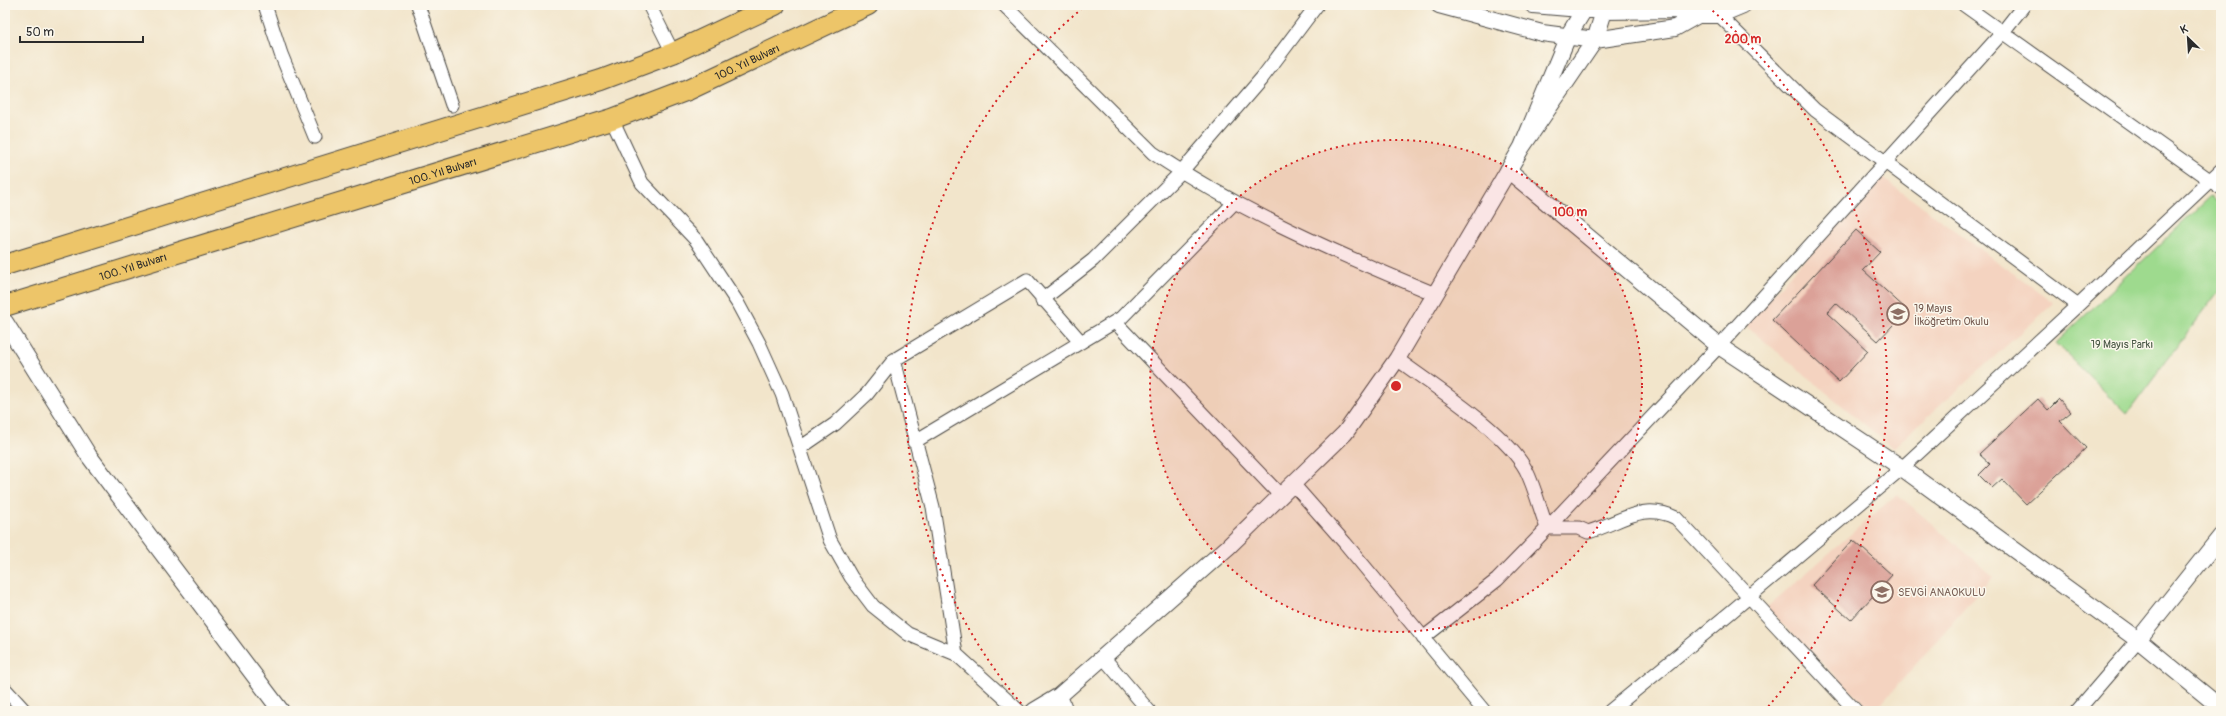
<svg xmlns="http://www.w3.org/2000/svg" width="2226" height="716" font-family="Pangolin,sans-serif">
<style>
.built{fill:#f4d3c0}
.green{fill:#9eda8e;stroke:#64825c}
.building{fill:#dba198}
.lines{fill:none;stroke-linecap:round;stroke-linejoin:round}
.minor-casing{stroke:#494743;stroke-width:15}
.tertiary-casing{stroke:#494743;stroke-width:18}
.primary-casing{stroke:#494743;stroke-width:22}
.minor{stroke:#fff;stroke-width:13}
.tertiary{stroke:#fff;stroke-width:16}
.primary{stroke:#edc569;stroke-width:20}
.ring{fill:none;stroke:#d62828;stroke-width:2;stroke-dasharray:2 4}
.labels{text-anchor:middle;stroke-width:3;stroke-linejoin:round;paint-order:stroke}
.street-label{font-size:11px;fill:#2b2b2b;stroke:#fbf7ec}
.education-label{font-size:11px;fill:#785e54;stroke:#fbf7ec;text-anchor:start}
.park-label{font-size:11px;fill:#485744;stroke:#fbf7ec}
.centre{fill:#d62828;stroke:#fbf7ec;stroke-width:2}
.ring-label{font-size:12px;text-anchor:middle;font-weight:bold;fill:#d62828;stroke:#fbf7ec;stroke-width:3;stroke-linejoin:round;paint-order:stroke}
</style>
<rect width="100%" height="100%" fill="#fbf7ec"/>
<filter id="ink" filterUnits="userSpaceOnUse"><feTurbulence type="fractalNoise" baseFrequency=".025" numOctaves="2"/><feDisplacementMap in="SourceGraphic" scale="8" xChannelSelector="R" yChannelSelector="G"/><feConvolveMatrix kernelMatrix="1 2 1 2 8 2 1 2 1" color-interpolation-filters="sRGB"/></filter>
<filter id="wash" filterUnits="userSpaceOnUse"><feTurbulence type="fractalNoise" baseFrequency=".012" numOctaves="4" result="noise"/><feDisplacementMap in="SourceGraphic" scale="16" xChannelSelector="R" yChannelSelector="G"/><feGaussianBlur stdDeviation="0.9" result="paint"/><feColorMatrix in="noise" values="0 0 0 0 0 0 0 0 0 0 0 0 0 0 0 0 0 1.4 0 .05"/><feComposite in="paint" operator="in"/></filter>
<g filter="url(#wash)">
<rect width="100%" height="100%" fill="#f2e5cb"/>
<path class="built" d="M1880,176L2054,303L1893,448L1745,325Z
M1897,494L1993,576L1875,711H1871L1766,608Z"/>
<path class="green" d="M2210,197L2221,205V288L2127,414L2056,343Z"/>
<g id="blocks">
<path class="building" d="M1856,230L1880,252L1863,270L1907,310L1878,341L1836,303L1827,313L1868,351L1839,382L1772,320Z
M2038,399L2048,410L2059,399L2071,412L2060,421L2086,448L2026,504L2002,479L1992,488L1979,475L1990,464L1979,454Z
M1853,540L1892,575L1851,620L1812,585Z"/>
</g>
</g>
<g filter="url(#ink)">
<use href="#blocks" fill-opacity="0" stroke="#494743" stroke-width="1"/>
<g class="lines">
<g class="minor-casing">
<path id="minor" d="M265,5L281,54L315,137
M418,5L452,105
M649,5L673,53
M1004,5L1153,153C1240,211 1338,254 1435,294
M1964,5L2221,188
M1719,15L1815,110L2078,305
M612,119L642,183L696,240L737,302L759,343L782,394L830,540L851,577L873,606L908,634L956,654L1019,711
M1042,300L1093,260L1181,172L1262,78L1317,5
M1115,322L1281,496
M1397,359C1433,386 1505,431 1526,470C1535,488 1540,509 1547,528H1579L1588,532C1620,523 1642,501 1676,518L1856,711
M894,360L933,507L956,654
M914,442L1121,318L1235,202
M800,448L835,424L867,394L894,360L1027,280L1081,342
M1293,484L1345,543L1484,711
M1423,638L1497,580L1535,541L1719,346L2002,33L2024,5
M1103,657L1149,711
M5,689L25,711
M1610,711L1731,612L1902,468L2078,305L2221,170
M2077,711L2138,640"/>
</g>
<g class="tertiary-casing">
<path id="tertiary" d="M1439,5L1542,33L1595,40L1675,28L1698,15
M1533,5L1604,11L1683,10L1698,15H1719L1743,5
M1587,5L1568,36L1522,147L1595,40L1606,5
M1508,170L1719,346L1902,468L2138,640L2221,708
M5,322L89,456L281,711
M2138,640L2221,536
M1059,696L1065,711
M1034,711L1059,696L1228,547L1345,433L1397,359L1522,147"/>
</g>
<g class="primary-casing">
<g id="primary">
<path d="M5,265L601,80L673,53L775,5"/>
<path id="s1" d="M5,306L612,119L688,90L868,5"/>
</g>
</g>
<use href="#minor" class="minor"/>
<use href="#tertiary" class="tertiary"/>
<use href="#primary" class="primary"/>
</g>
</g>
<circle cx="1396" cy="386" r="246" fill="#d62828" fill-opacity=".12"/>
<g class="ring">
<circle cx="1396" cy="386" r="246"/>
<path d="M1025 708A491 491 0 0 1 1084 7M1708 7A491 491 0 0 1 1767 708"/>
</g>
<defs>
<g id="school-ring" transform="scale(1.15)"><circle r="9.5" fill="#fbf7ec" stroke="#8d6e63" stroke-width="1.5"/><path d="M0-5L7-2L0 1L-7-2ZM-4 1L0 2.5L4 1V4Q0 6-4 4Z" fill="#8d6e63"/></g>
</defs>
<g fill-rule="evenodd">
<use href="#school-ring" x="1898" y="314"/>
<use href="#school-ring" x="1882" y="592"/>
</g>
<g class="labels">
<g class="street-label">
<text dy="4" stroke="none"><textPath href="#s1" startOffset="782">100. Yıl Bulvarı</textPath></text>
<text dy="4" stroke="none"><textPath href="#s1" startOffset="458">100. Yıl Bulvarı</textPath></text>
<text dy="4" stroke="none"><textPath href="#s1" startOffset="134">100. Yıl Bulvarı</textPath></text>
</g>
<g class="education-label">
<text x="1914" y="312">19 Mayıs<tspan x="1914" dy="13">İlköğretim Okulu</tspan></text>
<text x="1898" y="596">SEVGİ ANAOKULU</text>
</g>
<g class="park-label">
<text x="2122" y="348">19 Mayıs Parkı</text>
</g>
</g>
<circle cx="1396" cy="386" r="6" class="centre"/>
<g class="ring-label">
<text x="1743" y="43">200 m</text>
<text x="1570" y="216">100 m</text>
</g>
<rect width="2226" height="716" fill="none" stroke="#fbf7ec" stroke-width="20"/>
<g transform="translate(2188 38) rotate(335)" stroke="#fbf7ec" stroke-width="3" paint-order="stroke">
<path d="M0-3L7 15L0 10L-7 15Z" fill="#2b2b2b"/>
<text y="-6" font-size="11" font-weight="bold" text-anchor="middle" fill="#2b2b2b">K</text>
</g>
<path d="M20 36v6h123v-6" fill="none" stroke="#2b2b2b" stroke-width="2"/>
<text x="26" y="36" font-size="12" fill="#2b2b2b" stroke="#fbf7ec" stroke-width="3" paint-order="stroke">50 m</text>
</svg>
